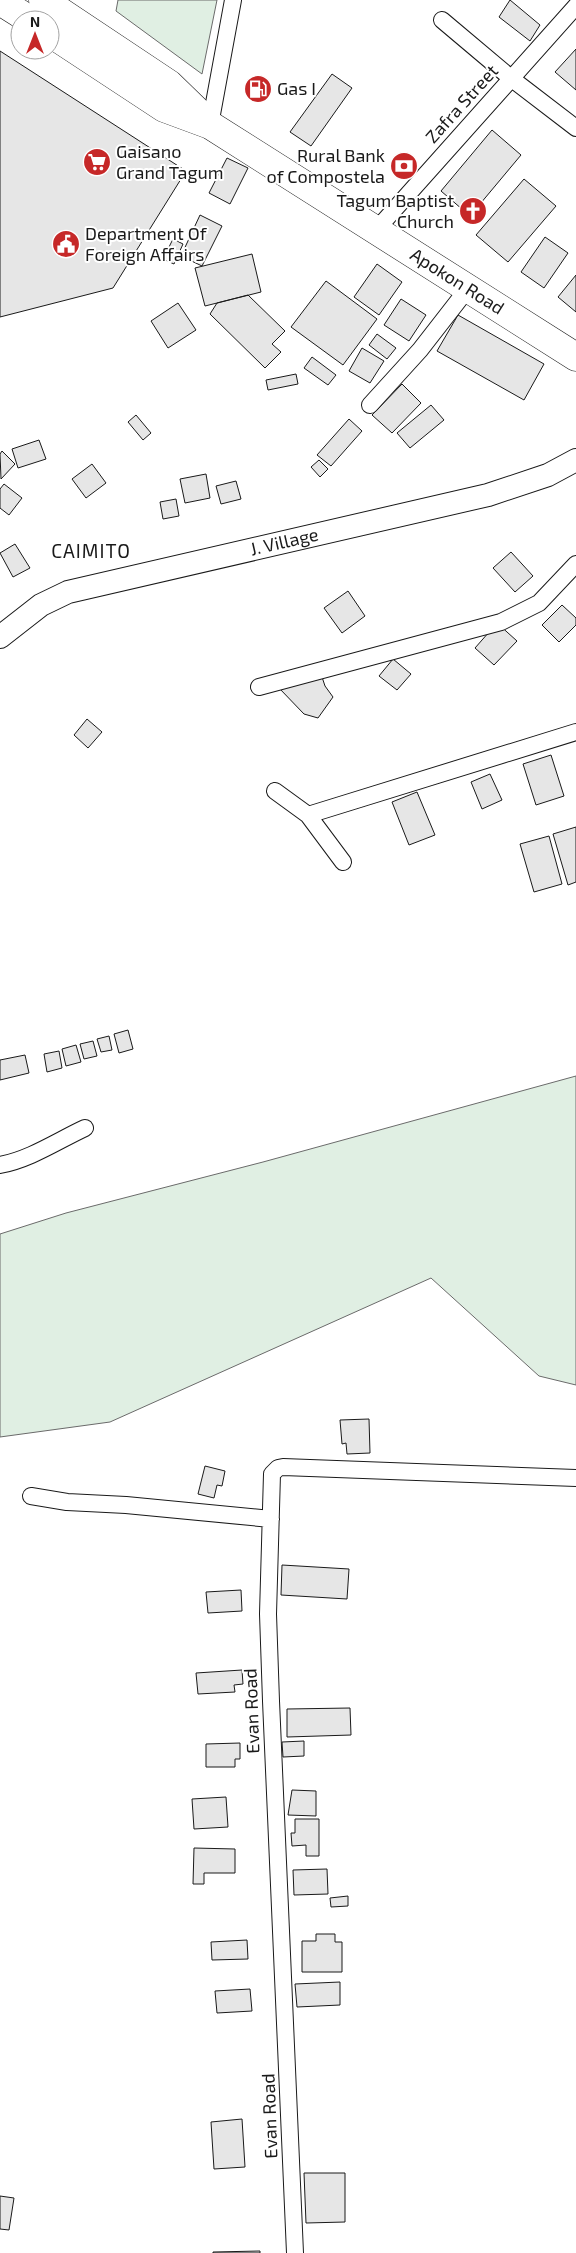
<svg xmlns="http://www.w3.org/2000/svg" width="576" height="2253" font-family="'Exo 2',sans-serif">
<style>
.green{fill:#e0efe3;stroke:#6a6a6a}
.building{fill:#e6e6e6;stroke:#1a1a1a}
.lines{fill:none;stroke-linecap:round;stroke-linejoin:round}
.street-casing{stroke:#1a1a1a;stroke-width:18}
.secondary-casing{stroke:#1a1a1a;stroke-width:24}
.highway-casing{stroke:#1a1a1a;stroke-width:29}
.street{stroke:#fff;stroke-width:16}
.secondary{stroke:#fff;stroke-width:22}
.highway{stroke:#fff;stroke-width:28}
.labels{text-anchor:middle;stroke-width:4;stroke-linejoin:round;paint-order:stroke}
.poi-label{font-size:18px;fill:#1a1a1a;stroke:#fff;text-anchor:start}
.street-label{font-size:18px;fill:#1a1a1a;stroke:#fff}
.neighbourhood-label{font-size:19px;letter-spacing:1px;fill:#1a1a1a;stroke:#fff}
</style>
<rect width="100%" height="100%" fill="#fff"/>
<path class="green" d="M118,0H217L202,74L116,11Z
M576,1076V1385L539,1376L431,1278L110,1422L0,1437V1234L66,1213L263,1162Z"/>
<path class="building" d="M510,0L540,25L530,41L499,17Z
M576,49V90L555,72Z
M0,51L186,171L113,288L0,317Z
M332,74L352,88L311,146L290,132Z
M492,130L521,155L470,216L441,191Z
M227,158L248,168L230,204L209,193Z
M524,179L556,206L508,262L476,235Z
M200,215L222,226L202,266L181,256Z
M545,237L568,253L544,288L521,272Z
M173,239L183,244L174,264L163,259Z
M252,254L261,292L205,306L195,268Z
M377,264L402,282L379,315L354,297Z
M576,275V312L558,297Z
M326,281L377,319L343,365L291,327Z
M248,295L285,331L272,344L281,352L265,368L210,314L217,303Z
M401,299L426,315L409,341L384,325Z
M178,303L196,330L168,348L151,321Z
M458,315L544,364L524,400L437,351Z
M377,334L396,348L387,359L369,345Z
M362,348L384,361L370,383L349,371Z
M312,357L336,375L328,385L304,368Z
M296,374L298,384L268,390L266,380Z
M402,384L421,403L392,433L372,415Z
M431,405L444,420L410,448L397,433Z
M136,415L151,433L143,440L128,422Z
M349,419L362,431L331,466L317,455Z
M39,440L46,459L18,468L12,449Z
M2,451L15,464L1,479L0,454Z
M319,460L328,469L320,477L311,467Z
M92,464L106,483L86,498L72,479Z
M206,474L210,498L185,503L180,479Z
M236,481L241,499L221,504L216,486Z
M4,484L22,498L9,515L0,508V489Z
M176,499L179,516L163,519L160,502Z
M15,544L30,568L13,577L0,553Z
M511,552L533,576L515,592L493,568Z
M348,591L365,616L342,633L324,608Z
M562,605L576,618V625L559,642L542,625Z
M497,623L517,641L494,665L475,648Z
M393,659L411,674L397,690L379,676Z
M321,674L325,686L333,697L318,718L304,714L279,688Z
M87,719L102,732L88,748L74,735Z
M551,755L564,796L536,805L523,764Z
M490,774L502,800L482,809L471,782Z
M417,792L435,835L409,845L392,802Z
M576,827V882L568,885L553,834Z
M549,836L562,884L534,892L520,844Z
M128,1030L133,1049L119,1053L114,1034Z
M109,1036L112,1050L101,1052L97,1039Z
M93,1041L97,1056L84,1059L80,1044Z
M76,1045L81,1062L66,1066L62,1049Z
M59,1051L62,1068L47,1072L44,1054Z
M25,1055L29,1073L0,1080V1060Z
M369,1419L370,1453L347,1454L346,1443L342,1444L340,1420Z
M205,1466L225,1471L222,1486L217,1485L214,1498L198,1494Z
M282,1565L349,1569L347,1599L281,1595Z
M241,1590L242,1611L208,1613L206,1592Z
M242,1670L243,1684L234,1685L235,1692L198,1694L196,1673Z
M350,1708L351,1735L287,1737V1709Z
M304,1741V1756L283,1757L282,1742Z
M240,1743V1759H235V1767H206V1744Z
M292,1790L316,1791V1816L288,1815Z
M226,1797L228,1827L194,1829L192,1799Z
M295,1819H319V1856H306V1845L292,1846L291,1833H295Z
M194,1848L235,1849V1873H204V1884H193Z
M327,1869L328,1894L294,1895L293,1870Z
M348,1896V1906L331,1907L330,1898Z
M316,1934H335V1942H342V1972H302V1941H316Z
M247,1940L248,1959L212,1960L211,1942Z
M340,1982V2005L297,2007L295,1984Z
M250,1989L252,2011L217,2013L215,1991Z
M242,2119L245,2167L214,2169L211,2122Z
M304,2173H345V2222L306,2223Z
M0,2196L14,2198L9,2230L0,2229Z
M260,2251V2253H213V2252Z"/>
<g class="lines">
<g class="street-casing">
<path id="street" d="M442,20L512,79L576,128
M210,125L233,0
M377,229L576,6
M370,405L420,350L469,287
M259,687L501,622L539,603L576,564
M275,791L308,815L343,862
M308,815L576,732
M0,1165C31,1159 57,1141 85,1128
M31,1496L67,1502L126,1505L271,1519
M295,2253L271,1701L268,1614L272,1474L278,1468L283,1467L576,1478"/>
</g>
<g class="secondary-casing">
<g id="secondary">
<path id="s1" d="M0,637L41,605L68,592L488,495L548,475L576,460"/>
</g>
</g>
<g class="highway-casing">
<g id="highway">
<path d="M43,0L169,84L204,118"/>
<path d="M0,1L30,20"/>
<path id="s2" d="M50,33L164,108L210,125L576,357"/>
</g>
</g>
<use href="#street" class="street"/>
<use href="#secondary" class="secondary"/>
<use href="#highway" class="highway"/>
</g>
<defs>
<g id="fuel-disc" transform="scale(1.4375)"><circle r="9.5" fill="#c62828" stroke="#fff"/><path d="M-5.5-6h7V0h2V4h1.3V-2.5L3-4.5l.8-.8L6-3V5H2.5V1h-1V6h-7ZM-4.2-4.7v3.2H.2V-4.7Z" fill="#fff"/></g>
<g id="supermarket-disc" transform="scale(1.4375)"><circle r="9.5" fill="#c62828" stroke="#fff"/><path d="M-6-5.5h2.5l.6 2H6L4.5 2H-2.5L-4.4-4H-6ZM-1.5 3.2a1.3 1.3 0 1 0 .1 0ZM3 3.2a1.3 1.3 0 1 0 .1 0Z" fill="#fff"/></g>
<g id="bank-disc" transform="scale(1.4375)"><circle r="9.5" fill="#c62828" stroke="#fff"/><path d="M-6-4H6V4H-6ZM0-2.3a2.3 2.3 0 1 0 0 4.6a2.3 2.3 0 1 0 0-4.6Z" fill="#fff"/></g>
<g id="church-disc" transform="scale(1.4375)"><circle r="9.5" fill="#c62828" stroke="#fff"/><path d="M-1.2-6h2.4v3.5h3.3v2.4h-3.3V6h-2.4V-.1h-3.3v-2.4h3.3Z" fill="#fff"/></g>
<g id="civic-disc" transform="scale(1.4375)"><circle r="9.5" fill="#c62828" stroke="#fff"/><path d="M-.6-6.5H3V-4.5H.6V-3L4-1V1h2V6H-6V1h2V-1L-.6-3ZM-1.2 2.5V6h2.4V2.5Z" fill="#fff"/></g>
</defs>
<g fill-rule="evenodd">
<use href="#fuel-disc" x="258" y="89"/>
<use href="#supermarket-disc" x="97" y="162"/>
<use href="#bank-disc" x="404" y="166"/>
<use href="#church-disc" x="473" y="211"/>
<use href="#civic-disc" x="66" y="244"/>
</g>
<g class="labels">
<g class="poi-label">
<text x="277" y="95">Gas I</text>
<text x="116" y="158">Gaisano<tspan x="116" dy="21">Grand Tagum</tspan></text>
<text x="385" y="162" text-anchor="end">Rural Bank<tspan x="385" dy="21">of Compostela</tspan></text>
<text x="454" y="207" text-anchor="end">Tagum Baptist<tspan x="454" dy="21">Church</tspan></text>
<text x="85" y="240">Department Of<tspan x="85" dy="21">Foreign Affairs</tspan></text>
</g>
<g class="street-label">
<text transform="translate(462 104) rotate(-48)" y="6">Zafra Street</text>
<text dy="6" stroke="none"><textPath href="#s2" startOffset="478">Apokon Road</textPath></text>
<text dy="6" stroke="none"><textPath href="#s1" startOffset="304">J. Village</textPath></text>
<text transform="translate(252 1711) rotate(-92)" y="6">Evan Road</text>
<text transform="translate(270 2116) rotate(-92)" y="6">Evan Road</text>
</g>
<g class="neighbourhood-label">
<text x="91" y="558">CAIMITO</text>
</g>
</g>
<g transform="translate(35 35)"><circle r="24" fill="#ffffff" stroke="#a3a3a3"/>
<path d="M0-4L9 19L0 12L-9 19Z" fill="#c62828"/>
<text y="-8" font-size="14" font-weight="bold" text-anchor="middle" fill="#1a1a1a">N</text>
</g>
</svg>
